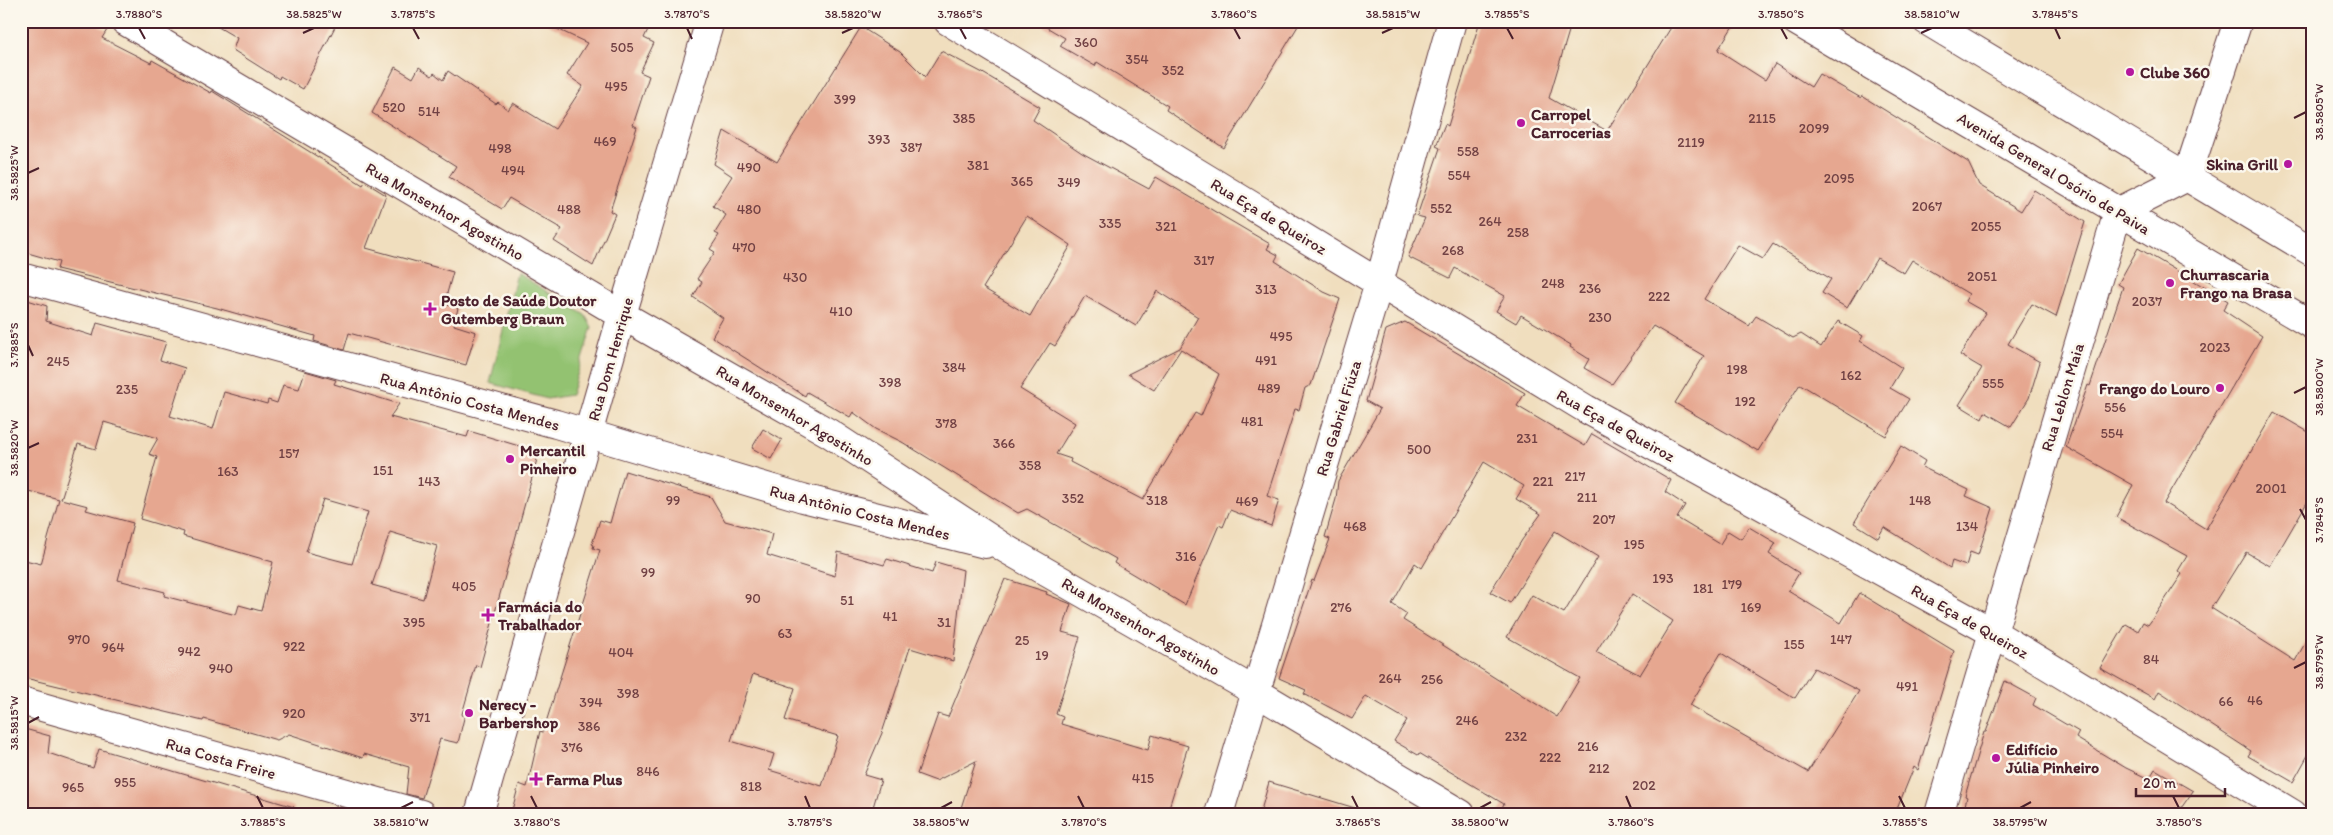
<svg xmlns="http://www.w3.org/2000/svg" width="2333" height="835" font-family="Itim,sans-serif">
<style>
.green{fill:#93c271;stroke:#6e704e}
.building{fill:#e6a790;fill-rule:evenodd}
.lines{fill:none;stroke-linecap:round;stroke-linejoin:round}
.minor-casing{stroke:#633c41;stroke-width:30}
.major-casing{stroke:#633c41;stroke-width:30}
.minor{stroke:#fff;stroke-width:28}
.major{stroke:#fff;stroke-width:28}
.ticks{fill:none;stroke:#4a1f2b;stroke-width:2}
.poi-dot{fill:#b5179e;stroke:#fbf7ec;stroke-width:2}
.labels{text-anchor:middle;stroke-width:5;stroke-linejoin:round;paint-order:stroke}
.number-label{font-size:14px;fill:#714144}
.poi-label{font-size:16px;font-weight:bold;fill:#4a1f2b;stroke:#fbf7ec;text-anchor:start}
.street-label{font-size:16px;fill:#4a1f2b;stroke:#fbf7ec}
.neatline{fill:none;stroke:#4a1f2b;stroke-width:2}
.ticks-label{font-size:12px;text-anchor:middle;fill:#4a1f2b}
</style>
<rect width="100%" height="100%" fill="#fbf7ec"/>
<filter id="ink" filterUnits="userSpaceOnUse"><feTurbulence type="fractalNoise" baseFrequency=".02" numOctaves="2"/><feDisplacementMap in="SourceGraphic" scale="10" xChannelSelector="R" yChannelSelector="G"/><feConvolveMatrix kernelMatrix="1 2 1 2 8 2 1 2 1" color-interpolation-filters="sRGB"/></filter>
<filter id="wash" filterUnits="userSpaceOnUse"><feTurbulence type="fractalNoise" baseFrequency=".0096" numOctaves="4" result="noise"/><feDisplacementMap in="SourceGraphic" scale="20" xChannelSelector="R" yChannelSelector="G"/><feGaussianBlur stdDeviation="1.12" result="paint"/><feColorMatrix in="noise" values="0 0 0 0 0 0 0 0 0 0 0 0 0 0 0 0 0 1.4 0 .05"/><feComposite in="paint" operator="in"/></filter>
<g filter="url(#wash)">
<rect width="100%" height="100%" fill="#f0debe"/>
<path class="green" d="M517,273L585,315L592,327L571,395L547,399L490,383Z"/>
<g id="blocks">
<path class="building" d="M21,21H87L107,30L102,38L151,63L152,60L211,93L212,91L363,185L365,182L386,195L366,248L453,272L444,304L458,308L454,325L476,332L466,365L349,333L344,350L314,341L315,336L217,308L57,269L59,262L21,251Z
M208,21H338L303,89L280,76L279,79L233,50L237,38Z
M540,21H652L644,38L654,43L640,72L649,76L633,125L637,127L610,211L615,214L593,266L554,241L562,229L509,198L502,209L472,191L449,177L456,166L372,113L395,67L413,78L419,67L432,76L434,73L443,80L448,71L496,104L498,102L508,110L513,103L555,129L583,86L567,75L587,43Z
M1036,21H1301L1224,148L1166,110L1168,106L1097,62L1095,66L1060,46L1065,38Z
M1480,21H1572L1549,98L1607,131L1675,21H1736L1718,50L1765,80L1775,64L1811,87L1819,74L1861,98L1862,96L1968,162L1979,185L2021,211L2034,190L2085,222L2056,317L2032,304L2008,344L2040,362L2029,398L2011,427L1985,412L1982,419L1959,405L1982,368L1960,355L1986,313L1965,301L1969,294L1912,260L1904,273L1877,258L1847,308L1822,293L1831,279L1773,244L1763,259L1738,245L1704,299L1749,326L1756,316L1793,338L1801,334L1821,347L1838,321L1863,336L1860,341L1902,368L1890,388L1909,399L1886,436L1800,384L1758,451L1675,403L1704,356L1653,326L1612,384L1584,368L1589,359L1570,347L1571,345L1521,315L1516,323L1496,311L1505,296L1455,268L1450,278L1408,257L1425,218L1417,216L1440,148L1436,146L1445,124L1448,126Z
M861,27L900,52L925,77L941,51L981,72L1040,107L1033,120L1082,153L1149,189L1156,177L1270,244L1267,249L1278,255L1275,261L1324,292L1340,299L1311,385L1305,388L1299,410L1295,409L1267,496L1279,500L1271,526L1230,510L1223,527L1219,525L1185,605L1114,563L1116,559L1027,509L1018,513L902,442L876,429L853,412L850,417L807,392L805,396L712,337L723,318L693,297L702,282L697,279L715,252L710,249L719,235L715,233L726,215L713,206L732,176L714,164L724,131L777,162ZM1027,216L1071,245L1030,316L983,288ZM1157,291L1198,317L1180,348L1128,374L1154,390L1181,349L1219,374L1201,416L1195,413L1143,500L1070,462L1071,459L1056,454L1075,423L1020,389L1050,343L1055,346L1085,296L1136,326Z
M2138,248L2228,301L2223,310L2262,336L2164,503L2206,529L2274,412L2312,434V494L2270,566L2246,552L2211,608L2295,661L2312,631V748L2293,782L2248,756L2251,751L2159,691L2155,699L2100,668L2126,624L2138,631L2143,622L2148,625L2151,621L2182,574L2178,571L2187,556L2116,517L2133,485L2066,447L2088,385L2090,386L2123,287L2118,284Z
M21,298L47,306L46,321L93,336L97,323L166,342L160,360L185,368L170,416L213,429L224,392L267,404L268,400L277,403L283,385L299,389L305,371L336,380L334,384L399,404L390,417L467,437L469,431L539,452L480,667L476,665L462,714L464,718L458,743L440,739L422,798L406,794L409,767L364,754L363,758L289,734L277,740L204,719L203,721L21,677V559L41,564L59,499L21,489ZM104,422L158,438L149,454L157,457L140,519L184,532L183,536L273,562L261,611L239,605L236,615L164,596L165,592L118,580L133,523L86,510L88,506L61,499L78,444L96,449ZM323,499L368,512L352,564L306,552ZM390,532L437,546L423,599L372,585Z
M1405,322L1525,393L1517,406L1585,446L1592,434L1671,480L1665,492L1685,505L1677,518L1720,544L1728,531L1741,539L1749,527L1776,543L1769,554L1799,573L1788,591L1841,623L1859,593L1954,651L1918,770L1914,767L1895,814H1498L1504,804L1419,753L1418,755L1394,741L1407,720L1366,696L1352,719L1304,694L1306,690L1279,678L1312,580L1314,581L1330,539L1325,537L1336,499L1338,481L1380,409L1366,401L1386,330ZM1484,462L1524,486L1516,499L1541,514L1522,540L1490,592L1510,603L1555,531L1598,557L1564,613L1532,595L1507,637L1580,678L1557,717L1403,620L1407,614L1392,604L1415,563L1422,568ZM1632,594L1673,621L1640,675L1596,652ZM1721,653L1795,698L1814,668L1859,691L1808,772L1690,705Z
M763,429L782,440L771,459L752,448Z
M1901,446L1925,461L1922,467L1969,490L1966,496L1993,508L1978,555L1970,552L1966,566L1952,561L1950,568L1884,527L1878,538L1854,523Z
M625,471L711,497L725,521L772,534L767,555L835,576L838,552L884,565L887,559L932,573L936,562L963,570L953,661L910,648L882,733L864,775L881,780L871,814H511L519,784L527,787L540,731L543,732L600,550L593,548L594,545L592,544L600,520L610,523ZM753,674L795,688L785,720L838,736L822,786L769,770L774,754L731,741Z
M1005,579L1047,592L1046,594L1071,604L1062,632L1080,637L1056,714L1063,717L1061,724L1148,750L1152,735L1188,746L1167,814H959L976,761L936,781L917,774L938,714L948,717Z
M2005,681L2036,698L2033,705L2079,732L2076,738L2126,768L2149,779L2155,769L2193,791L2177,814H1963L1967,797L1965,796L1984,732H1986Z
M21,728L50,736L48,753L93,768L99,749L294,807L293,814H21Z
M1269,782L1355,808L1354,814H1260Z"/>
</g>
</g>
<g filter="url(#ink)">
<use href="#blocks" fill-opacity="0" stroke="#633c41" stroke-width="1"/>
<g class="lines">
<g class="minor-casing">
<path id="minor" d="M125,21L622,315L829,433L1006,549L1256,692L1461,814
M948,21L1586,409L1992,632L2293,814
M21,277L556,424L803,498L985,544
M21,701L421,814
M479,814L622,315L710,21
M1219,814L1379,283L1452,21
M1939,814L2118,212L2187,177L2238,21"/>
</g>
<g class="major-casing">
<path id="major" d="M1796,21L2312,325
M1927,21L2312,252"/>
</g>
<use href="#minor" class="minor"/>
<use href="#major" class="major"/>
</g>
</g>
<path class="ticks" d="M139,28L145,39M413,28L419,39M687,28L692,39M960,28L966,39M1234,28L1240,39M1507,28L1513,39M1781,28L1787,39M2055,28L2060,39M303,33L314,28M842,33L853,28M1382,33L1393,28M1921,33L1932,28M2294,118L2306,112M28,173L39,168M28,345L33,356M2294,393L2306,387M28,448L39,443M2300,509L2306,520M2294,668L2306,662M28,723L39,717M257,796L263,808M531,796L537,808M805,796L810,808M1078,796L1084,808M1352,796L1358,808M1626,796L1631,808M1899,796L1905,808M2173,796L2179,808M401,808L413,802M941,808L952,802M1480,808L1491,802M2020,808L2031,802"/>
<g class="poi-dot">
<circle cx="2130" cy="72" r="5"/>
<circle cx="1521" cy="123" r="5"/>
<circle cx="2288" cy="164" r="5"/>
<circle cx="2170" cy="283" r="5"/>
<path d="M427.5 301.5h5v5h5v5h-5v5h-5v-5h-5v-5h5z"/>
<circle cx="2220" cy="388" r="5"/>
<circle cx="510" cy="459" r="5"/>
<path d="M485.5 607.5h5v5h5v5h-5v5h-5v-5h-5v-5h5z"/>
<circle cx="469" cy="713" r="5"/>
<circle cx="1996" cy="758" r="5"/>
<path d="M533.5 771.5h5v5h5v5h-5v5h-5v-5h-5v-5h5z"/>
</g>
<g class="labels">
<g class="number-label">
<text x="1086" y="47">360</text>
<text x="622" y="52">505</text>
<text x="1137" y="64">354</text>
<text x="1173" y="75">352</text>
<text x="616" y="91">495</text>
<text x="845" y="104">399</text>
<text x="394" y="112">520</text>
<text x="429" y="116">514</text>
<text x="964" y="123">385</text>
<text x="1762" y="123">2115</text>
<text x="1814" y="133">2099</text>
<text x="879" y="144">393</text>
<text x="605" y="146">469</text>
<text x="1691" y="147">2119</text>
<text x="911" y="152">387</text>
<text x="500" y="153">498</text>
<text x="1468" y="156">558</text>
<text x="978" y="170">381</text>
<text x="749" y="172">490</text>
<text x="513" y="175">494</text>
<text x="1459" y="180">554</text>
<text x="1839" y="183">2095</text>
<text x="1022" y="186">365</text>
<text x="1069" y="187">349</text>
<text x="1927" y="211">2067</text>
<text x="1441" y="213">552</text>
<text x="569" y="214">488</text>
<text x="749" y="214">480</text>
<text x="1490" y="226">264</text>
<text x="1110" y="228">335</text>
<text x="1166" y="231">321</text>
<text x="1986" y="231">2055</text>
<text x="1518" y="237">258</text>
<text x="744" y="252">470</text>
<text x="1453" y="255">268</text>
<text x="1204" y="265">317</text>
<text x="1982" y="281">2051</text>
<text x="795" y="282">430</text>
<text x="1553" y="288">248</text>
<text x="1590" y="293">236</text>
<text x="1266" y="294">313</text>
<text x="1659" y="301">222</text>
<text x="2147" y="306">2037</text>
<text x="841" y="316">410</text>
<text x="1600" y="322">230</text>
<text x="1281" y="341">495</text>
<text x="2215" y="352">2023</text>
<text x="1266" y="365">491</text>
<text x="58" y="366">245</text>
<text x="954" y="372">384</text>
<text x="1737" y="374">198</text>
<text x="1851" y="380">162</text>
<text x="890" y="387">398</text>
<text x="1993" y="388">555</text>
<text x="1269" y="393">489</text>
<text x="127" y="394">235</text>
<text x="1745" y="406">192</text>
<text x="2115" y="412">556</text>
<text x="1252" y="426">481</text>
<text x="946" y="428">378</text>
<text x="2112" y="438">554</text>
<text x="1527" y="443">231</text>
<text x="1004" y="448">366</text>
<text x="1419" y="454">500</text>
<text x="289" y="458">157</text>
<text x="1030" y="470">358</text>
<text x="383" y="475">151</text>
<text x="228" y="476">163</text>
<text x="1575" y="481">217</text>
<text x="429" y="486">143</text>
<text x="1543" y="486">221</text>
<text x="2271" y="493">2001</text>
<text x="1587" y="502">211</text>
<text x="1073" y="503">352</text>
<text x="673" y="505">99</text>
<text x="1157" y="505">318</text>
<text x="1920" y="505">148</text>
<text x="1247" y="506">469</text>
<text x="1604" y="524">207</text>
<text x="1355" y="531">468</text>
<text x="1967" y="531">134</text>
<text x="1634" y="549">195</text>
<text x="1186" y="561">316</text>
<text x="648" y="577">99</text>
<text x="1663" y="583">193</text>
<text x="1732" y="589">179</text>
<text x="464" y="591">405</text>
<text x="1703" y="593">181</text>
<text x="753" y="603">90</text>
<text x="847" y="605">51</text>
<text x="1341" y="612">276</text>
<text x="1751" y="612">169</text>
<text x="890" y="621">41</text>
<text x="414" y="627">395</text>
<text x="944" y="627">31</text>
<text x="785" y="638">63</text>
<text x="79" y="644">970</text>
<text x="1841" y="644">147</text>
<text x="1022" y="645">25</text>
<text x="1794" y="649">155</text>
<text x="294" y="651">922</text>
<text x="113" y="652">964</text>
<text x="189" y="656">942</text>
<text x="621" y="657">404</text>
<text x="1042" y="660">19</text>
<text x="2151" y="664">84</text>
<text x="221" y="673">940</text>
<text x="1390" y="683">264</text>
<text x="1432" y="684">256</text>
<text x="1907" y="691">491</text>
<text x="628" y="698">398</text>
<text x="2255" y="705">46</text>
<text x="2226" y="706">66</text>
<text x="591" y="707">394</text>
<text x="294" y="718">920</text>
<text x="420" y="722">371</text>
<text x="1467" y="725">246</text>
<text x="589" y="731">386</text>
<text x="1516" y="741">232</text>
<text x="1588" y="751">216</text>
<text x="572" y="752">376</text>
<text x="1550" y="762">222</text>
<text x="1599" y="773">212</text>
<text x="648" y="776">846</text>
<text x="1143" y="783">415</text>
<text x="125" y="787">955</text>
<text x="1644" y="790">202</text>
<text x="751" y="791">818</text>
<text x="73" y="792">965</text>
</g>
<g class="poi-label">
<text x="2140" y="78">Clube 360</text>
<text x="1531" y="120">Carropel<tspan x="1531" dy="18">Carrocerias</tspan></text>
<text x="2278" y="170" text-anchor="end">Skina Grill</text>
<text x="2180" y="280">Churrascaria<tspan x="2180" dy="18">Frango na Brasa</tspan></text>
<text x="441" y="306">Posto de Saúde Doutor<tspan x="441" dy="18">Gutemberg Braun</tspan></text>
<text x="2210" y="394" text-anchor="end">Frango do Louro</text>
<text x="520" y="456">Mercantil<tspan x="520" dy="18">Pinheiro</tspan></text>
<text x="498" y="612">Farmácia do<tspan x="498" dy="18">Trabalhador</tspan></text>
<text x="479" y="710">Nerecy -<tspan x="479" dy="18">Barbershop</tspan></text>
<text x="2006" y="755">Edifício<tspan x="2006" dy="18">Júlia Pinheiro</tspan></text>
<text x="546" y="785">Farma Plus</text>
</g>
<g class="street-label">
<text transform="translate(2054 173) rotate(31)" y="6">Avenida General Osório de Paiva</text>
<text transform="translate(445 211) rotate(30)" y="6">Rua Monsenhor Agostinho</text>
<text transform="translate(1269 216) rotate(31)" y="6">Rua Eça de Queiroz</text>
<text transform="translate(610 359) rotate(-74)" y="6">Rua Dom Henrique</text>
<text transform="translate(2062 397) rotate(-73)" y="6">Rua Leblon Maia</text>
<text transform="translate(470 401) rotate(15)" y="6">Rua Antônio Costa Mendes</text>
<text transform="translate(795 415) rotate(31)" y="6">Rua Monsenhor Agostinho</text>
<text transform="translate(1338 418) rotate(-73)" y="6">Rua Gabriel Fiúza</text>
<text transform="translate(1616 425) rotate(29)" y="6">Rua Eça de Queiroz</text>
<text transform="translate(860 512) rotate(14)" y="6">Rua Antônio Costa Mendes</text>
<text transform="translate(1970 621) rotate(30)" y="6">Rua Eça de Queiroz</text>
<text transform="translate(1141 626) rotate(30)" y="6">Rua Monsenhor Agostinho</text>
<text transform="translate(221 758) rotate(16)" y="6">Rua Costa Freire</text>
</g>
</g>
<rect width="2333" height="835" fill="none" stroke="#fbf7ec" stroke-width="55"/>
<path d="M2136 788v8h89v-8" fill="none" stroke="#4a1f2b" stroke-width="2.5"/>
<text x="2143" y="788" font-size="15" fill="#4a1f2b" stroke="#fbf7ec" stroke-width="4" paint-order="stroke">20 m</text>
<rect x="28" y="28" width="2278" height="780" class="neatline"/>
<g class="ticks-label">
<text x="139" y="18">3.7880°S</text>
<text x="314" y="18">38.5825°W</text>
<text x="413" y="18">3.7875°S</text>
<text x="687" y="18">3.7870°S</text>
<text x="853" y="18">38.5820°W</text>
<text x="960" y="18">3.7865°S</text>
<text x="1234" y="18">3.7860°S</text>
<text x="1393" y="18">38.5815°W</text>
<text x="1507" y="18">3.7855°S</text>
<text x="1781" y="18">3.7850°S</text>
<text x="1932" y="18">38.5810°W</text>
<text x="2055" y="18">3.7845°S</text>
<text transform="translate(2319 112) rotate(-90)" y="4">38.5805°W</text>
<text transform="translate(14 173) rotate(-90)" y="4">38.5825°W</text>
<text transform="translate(14 345) rotate(-90)" y="4">3.7885°S</text>
<text transform="translate(2319 387) rotate(-90)" y="4">38.5800°W</text>
<text transform="translate(14 448) rotate(-90)" y="4">38.5820°W</text>
<text transform="translate(2319 520) rotate(-90)" y="4">3.7845°S</text>
<text transform="translate(2319 662) rotate(-90)" y="4">38.5795°W</text>
<text transform="translate(14 723) rotate(-90)" y="4">38.5815°W</text>
<text x="263" y="826">3.7885°S</text>
<text x="401" y="826">38.5810°W</text>
<text x="537" y="826">3.7880°S</text>
<text x="810" y="826">3.7875°S</text>
<text x="941" y="826">38.5805°W</text>
<text x="1084" y="826">3.7870°S</text>
<text x="1358" y="826">3.7865°S</text>
<text x="1480" y="826">38.5800°W</text>
<text x="1631" y="826">3.7860°S</text>
<text x="1905" y="826">3.7855°S</text>
<text x="2020" y="826">38.5795°W</text>
<text x="2179" y="826">3.7850°S</text>
</g>
</svg>
